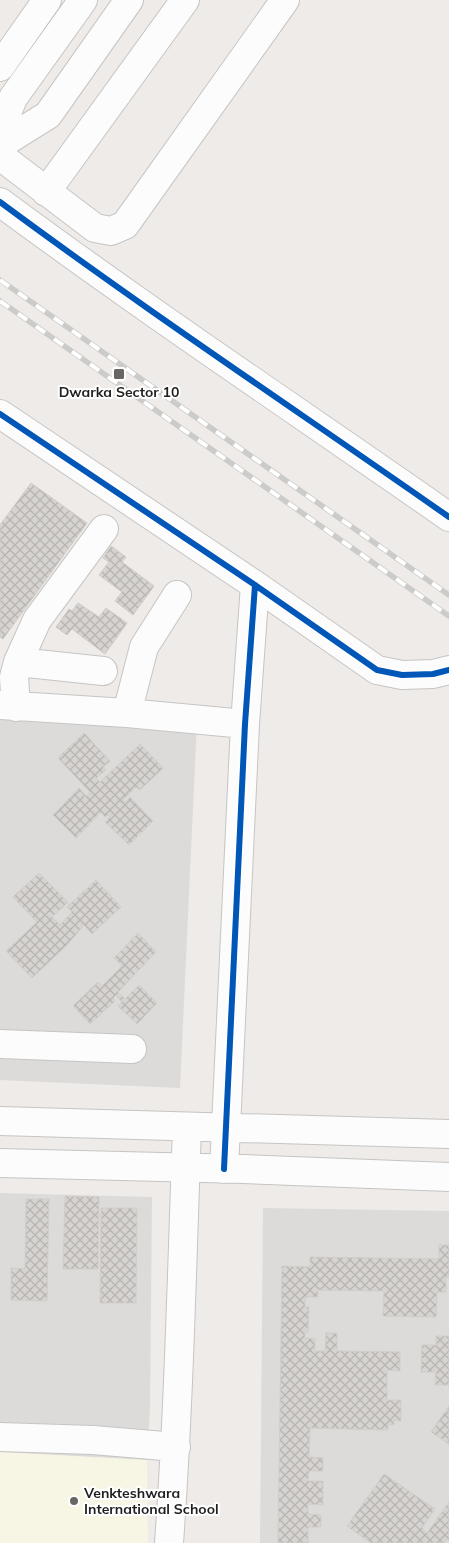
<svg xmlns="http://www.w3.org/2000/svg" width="449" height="1543" font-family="Mulish,sans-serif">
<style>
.residential{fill:#dddbd9}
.education{fill:#f7f5e4}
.building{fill:url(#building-cross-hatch);stroke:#d1cdc9}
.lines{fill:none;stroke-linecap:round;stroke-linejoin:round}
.minor-casing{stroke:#c6c5c4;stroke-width:30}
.minor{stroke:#fcfcfc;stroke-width:28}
.rail-casing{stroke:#cbcbca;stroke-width:5.5}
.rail{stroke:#fff;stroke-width:4;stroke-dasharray:11;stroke-linecap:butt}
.cycleway-casing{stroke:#fff;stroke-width:9}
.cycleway{stroke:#0057b8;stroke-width:6}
.poi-dot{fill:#676665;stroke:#fff;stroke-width:2}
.labels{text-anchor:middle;stroke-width:4;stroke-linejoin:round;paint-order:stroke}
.poi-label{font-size:14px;font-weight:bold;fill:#1f1f1f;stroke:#fff}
</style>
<defs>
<pattern id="building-cross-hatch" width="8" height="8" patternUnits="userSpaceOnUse" patternTransform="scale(1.25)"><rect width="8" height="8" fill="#d6d3d0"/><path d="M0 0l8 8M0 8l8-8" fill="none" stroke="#b7b5b2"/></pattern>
</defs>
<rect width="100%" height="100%" fill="#eeebe8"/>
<path class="residential" d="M0,712L197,721L180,1088L0,1080Z
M0,1193L152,1197L150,1409L147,1460L0,1452Z
M263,1208L449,1211V1543H260Z"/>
<path class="education" d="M0,1452L147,1460L148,1543H0Z"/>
<path class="building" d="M31,483L87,523L3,639L0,637V525Z
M111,546L126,557L122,562L154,586L133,615L115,601L122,592L99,575L109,562L103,558Z
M78,603L99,617L106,608L127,623L105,654L72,629L67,635L56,627L69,609L72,611Z
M84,733L110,761L103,767L106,770L96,778L100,782L140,744L163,768L140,790L136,787L123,800L125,802L130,797L153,821L129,845L105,822L110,817L108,815L105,817L101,812L76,838L53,815L79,788L86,796L90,792L58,758Z
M39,873L68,902L52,917L60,925L72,912L67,907L96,880L121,907L92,934L84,925L67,945L32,978L6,951L37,922L13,897Z
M138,933L156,952L118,992L125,999L139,985L157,1003L137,1024L118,1006L122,1002L116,995L113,998L115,1001L90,1024L73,1006L98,982L102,986L122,966L114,958Z
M65,1196L99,1197L98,1269H63Z
M26,1199H49L47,1301L11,1300V1268L25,1269Z
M101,1208H137L136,1303H100Z
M439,1245H449V1277H446V1292H437L436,1317L383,1316L384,1291L318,1290V1297H305V1307H309L308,1332H305V1338L315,1339V1351H325L326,1333H337V1351L400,1352V1371L387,1370V1400H401V1421L394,1420V1425L388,1424V1430L310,1428L309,1457L323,1458V1471H309L308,1481H323V1505L308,1504V1514L321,1515V1527H308V1543H278L282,1266L310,1267V1257L439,1259Z
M436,1336H449V1385H435L436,1372H421L422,1345H436Z
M449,1406V1444L431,1432Z
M384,1474L435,1509L422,1528L427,1533L449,1502V1541L447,1539L444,1543H371L347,1526Z"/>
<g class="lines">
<g class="minor-casing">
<path id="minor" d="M0,67L47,0
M0,131L13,98L83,0
M0,145L48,115L129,0
M0,156L95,228L111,231L125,225L285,0
M46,192L185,0
M0,202C147,311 299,412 449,517
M0,414L255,585L377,670L402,675L433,674L449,670
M18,662L103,671
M0,705L127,713L245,724
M16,707L14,677L18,662L37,620L104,529
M127,713L144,647L177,595
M0,1044L132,1049
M0,1121L449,1134
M0,1163L243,1169L449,1177
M224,1169L245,724L255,585
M0,1437L93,1440L176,1447
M169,1543C179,1404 182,1266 187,1127"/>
</g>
<use href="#minor" class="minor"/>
<g class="rail-casing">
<path id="rail" d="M0,280L449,595
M0,301L449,616"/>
</g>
<use href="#rail" class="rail"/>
<g class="cycleway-casing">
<path id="cycleway" d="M0,202C147,311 299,412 449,517
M0,414L255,585L377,670L402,675L433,674L449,670
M224,1169L245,724L255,585"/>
</g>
<use href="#cycleway" class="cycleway"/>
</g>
<g class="poi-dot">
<rect x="113" y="368" width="12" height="12" rx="2.5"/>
<circle cx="74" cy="1501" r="5"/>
</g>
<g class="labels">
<g class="poi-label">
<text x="119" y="397">Dwarka Sector 10</text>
<text x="84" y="1498" text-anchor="start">Venkteshwara<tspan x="84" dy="16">International School</tspan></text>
</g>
</g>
</svg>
